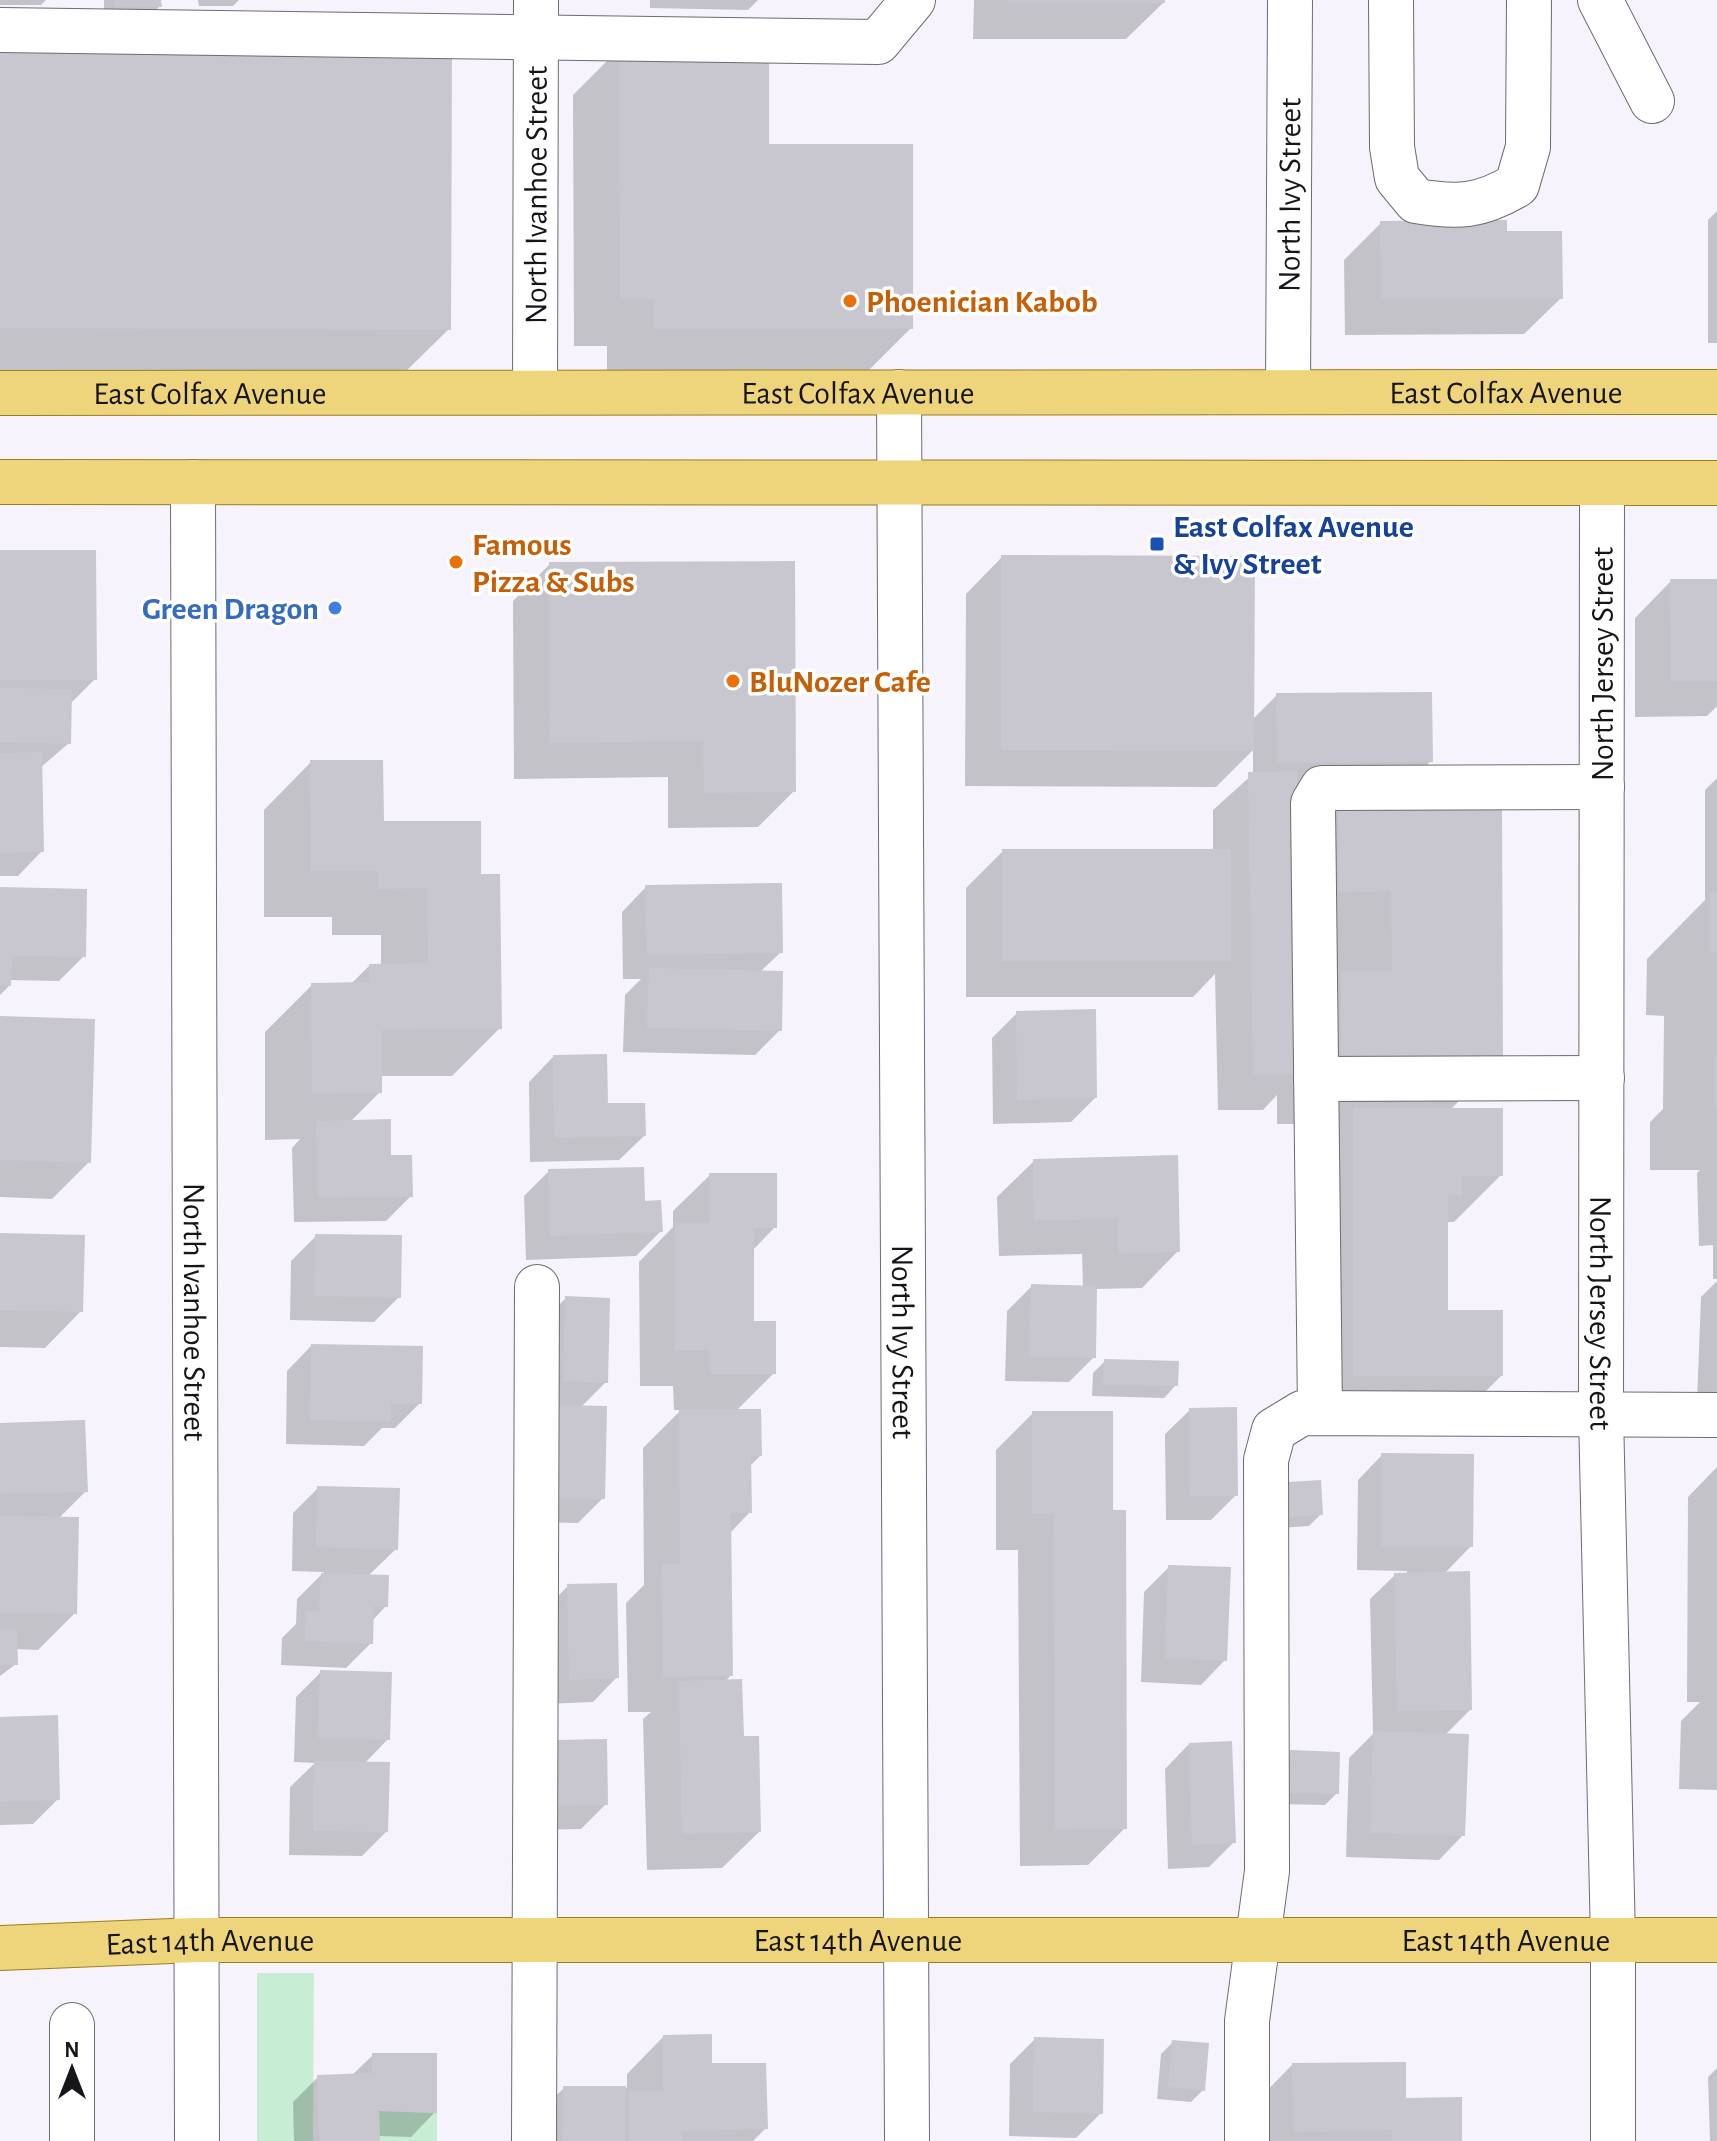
<svg xmlns="http://www.w3.org/2000/svg" width="1717" height="2141" font-family="'Alegreya Sans',sans-serif">
<style>
.green{fill:#c7eed5}
.shadow{fill:#0003}
.building{fill:#c8c6cf}
.lines{fill:none;stroke-linecap:round;stroke-linejoin:round}
.minor-casing{stroke:#6d6b73;stroke-width:46}
.major-casing{stroke:#9b7f1f;stroke-width:46}
.minor{stroke:#fff;stroke-width:44}
.major{stroke:#eed47a;stroke-width:44}
.food-dot{fill:#e8710a;stroke:#fff;stroke-width:3}
.transit-dot{fill:#1a4fb4;stroke:#fff;stroke-width:3}
.shop-dot{fill:#3f7fe0;stroke:#fff;stroke-width:3}
.labels{text-anchor:middle;stroke-width:7;stroke-linejoin:round;paint-order:stroke}
.street-label{font-size:32px;fill:#161519;stroke:#fff}
.food-label{font-size:32px;font-weight:bold;fill:#c56008;stroke:#fff;text-anchor:start}
.transit-label{font-size:32px;font-weight:bold;fill:#164399;stroke:#fff;text-anchor:start}
.shop-label{font-size:32px;font-weight:bold;fill:#366cbe;stroke:#fff;text-anchor:end}
</style>
<rect width="100%" height="100%" fill="#f6f3fc"/>
<path class="green" d="M257,1973H314L313,2141H257Z
M379,2111L437,2113V2141H380Z"/>
<path class="shadow" d="M0,0H46L41,5H0Z
M104,0H159L160,6L148,18H104Z
M198,0H239L233,6H199Z
M650,0H758L748,10L650,8Z
M974,0H1163V3L1126,39H973Z
M620,48L767,146L911,328L864,375H607V346H574L573,95Z
M0,53L449,329L401,376L0,375Z
M1717,211V343H1708V220Z
M1381,223L1505,233L1561,298L1524,334L1345,335L1344,260Z
M0,552L95,679L70,704L69,743L40,768L42,851L18,876H0Z
M1002,557L1252,720L1277,695L1431,761L1406,786L1339,802L1501,1059L1450,1110L1501,1175L1454,1222H1446V1312L1501,1376L1454,1423H1306V1158L1340,1124H1277V1095L1263,1110H1218L1215,974L1193,997H966V888L1003,851H1213V810L1253,774V750L1216,787L965,786L966,594Z
M550,564L794,791L758,827L668,828V777L514,779L513,601Z
M1671,581H1717V706L1707,716L1635,717V618Z
M311,762L382,823L479,876L500,1028L452,1076H380V1092L350,1122L389,1157L411,1196L386,1221L294,1222L292,1148L300,1139L265,1140V1032L312,985L351,984L369,966H381V935H332V917H264V810Z
M1717,778V1279H1713V1245L1699,1246L1697,1173L1700,1170H1650V1122L1663,1109L1664,1016L1646,1015L1647,959L1705,900V790Z
M646,887L781,952L760,972L780,1030L755,1055L623,1052L625,995L641,979H623L622,912Z
M0,889L84,956L59,981L9,980V986L0,995Z
M1017,1013L1095,1098L1071,1122L993,1124L992,1038Z
M0,1018L89,1162L52,1199L0,1197Z
M553,1057L644,1136L619,1160L530,1162L529,1082Z
M1034,1161L1178,1251L1142,1288L1095,1289L1094,1357L1069,1382L1005,1381L1007,1311L1032,1286L1083,1287L1082,1254L999,1256L997,1197Z
M549,1171L643,1203L661,1231L636,1256L526,1260L524,1196Z
M710,1175L775,1227L752,1251V1323L774,1373L736,1411L760,1456L749,1467L750,1512L730,1533L731,1675L725,1682L742,1738L759,1832L722,1868L647,1870L643,1719L651,1712H628L626,1603L644,1585L643,1448L681,1410H674L673,1386H640L639,1262L673,1227V1211Z
M0,1235L81,1311L45,1348L0,1347Z
M316,1236L399,1297L374,1322L290,1320L291,1261Z
M1717,1281V1402L1697,1401L1701,1297Z
M566,1298L606,1382L580,1408L603,1498L578,1523L532,1522L541,1323Z
M311,1346L420,1403L395,1428H382L364,1446L286,1444L287,1371Z
M1105,1361L1176,1385L1164,1398L1092,1396L1093,1373Z
M1190,1410L1236,1495L1211,1520H1166L1165,1434Z
M1033,1413L1111,1512L1125,1828L1088,1865L1020,1866L1018,1550H996V1450Z
M0,1425L86,1491L58,1519L75,1613L38,1650L15,1649L16,1664L0,1676Z
M1382,1455L1471,1546L1444,1574L1470,1710L1445,1735L1463,1835L1439,1860L1346,1857L1349,1758L1373,1734L1370,1599L1395,1575L1407,1574V1571L1357,1570L1358,1480Z
M1717,1467V1790L1679,1789L1681,1721L1700,1702H1687L1688,1497Z
M1289,1484L1321,1514L1309,1526L1279,1528L1277,1496Z
M318,1488L396,1549L368,1576L386,1606L372,1621L371,1643L346,1668L281,1665L282,1638L296,1624L297,1599L324,1572L292,1571L293,1513Z
M1169,1567L1225,1660L1201,1685L1141,1682L1144,1592Z
M568,1586L617,1677L593,1702L545,1704L543,1611Z
M321,1672L388,1739L364,1764L386,1832L362,1856L289,1855L290,1787L315,1763L294,1762L296,1697Z
M0,1719L58,1799L33,1824L0,1825Z
M1189,1744L1234,1842L1209,1867L1168,1869L1165,1769Z
M1291,1752L1337,1793L1325,1805L1279,1804V1764Z
M532,1767L606,1804L581,1829L534,1830Z
M663,2037L710,2065L766,2128L753,2141H538L539,2112L564,2088H627V2074Z
M1035,2039L1101,2113L1076,2138L1009,2136L1010,2064Z
M1173,2042L1203,2090L1191,2102L1157,2099L1161,2054Z
M373,2055L435,2112L411,2137L378,2136V2141H294L293,2102L318,2077L351,2076Z
M1292,2065L1404,2100L1460,2141H1257L1256,2102Z
M1717,2068V2141H1710L1708,2077Z"/>
<path class="building" d="M115,0H161L162,7H115Z
M1009,0H1165V3H1009Z
M619,46H769V144H913V329H654V299H620Z
M0,51L452,52L451,330L0,328Z
M1507,220V231H1562L1563,299H1381L1380,221Z
M0,550H96L97,680H0Z
M1001,555L1255,556L1254,751L1001,750Z
M795,561L796,792L704,793L703,741L550,743L549,562Z
M1670,579H1717V681H1671Z
M0,688L72,689L71,744L0,742Z
M1432,692L1433,762L1277,763L1276,693Z
M42,752L44,852L0,853V753Z
M310,760H383L384,821H481V874H500L502,1029L382,1030V1093L312,1094L311,983L369,982V964L428,963L427,888L378,889V871H311Z
M1297,771L1301,1074L1253,1075L1248,772Z
M1502,799L1503,1060L1341,1061V971H1392L1391,891L1339,892L1338,800Z
M1002,849H1231V961H1002Z
M782,883L783,953L647,955L645,885Z
M0,887L87,889L86,957L12,956L11,986H0Z
M1710,892H1717V952H1709Z
M649,968L783,971L782,1031L647,1028Z
M1096,1009L1097,1098L1017,1100L1016,1011Z
M0,1016L95,1019L91,1163L0,1160Z
M607,1054L608,1103H645L646,1136L554,1138L553,1055Z
M1714,1056H1717V1107H1714Z
M1353,1108H1503V1176H1462V1195H1448V1310H1503V1376H1353Z
M391,1119V1155H412L413,1197L318,1198L316,1121Z
M1178,1155L1180,1252L1118,1254V1218L1034,1221L1033,1159Z
M644,1167L645,1201L661,1200L663,1232L550,1236L548,1169Z
M709,1173H777V1228H754V1321H776V1374H710L709,1350H675V1223H709Z
M0,1233L85,1235L83,1312L0,1310Z
M315,1234L402,1235L401,1298L314,1296Z
M1031,1284L1097,1286L1096,1358L1029,1357Z
M565,1296L610,1298L608,1383L563,1381Z
M311,1344L423,1346L422,1404H391V1422L310,1420Z
M1104,1359L1179,1361L1178,1386L1103,1385Z
M557,1405L607,1406L605,1499L556,1498Z
M1237,1407L1238,1496H1190L1189,1408Z
M679,1409H761L762,1456H751L752,1513H731L733,1676L663,1677L662,1564H680Z
M1032,1411H1113V1510H1126L1127,1829L1055,1830L1054,1514H1032Z
M85,1420L88,1492L0,1494V1423Z
M1381,1453L1474,1454L1473,1547L1381,1546Z
M1321,1480L1323,1515L1290,1517L1288,1482Z
M317,1486L400,1488L398,1550L316,1547Z
M0,1516L79,1517L77,1614L0,1613Z
M1168,1565L1231,1567L1227,1661L1165,1658Z
M1470,1571L1472,1710L1397,1711L1394,1573Z
M321,1573L389,1575L388,1607L374,1606L373,1644L305,1641L306,1611H319Z
M617,1583L619,1678L569,1680L567,1584Z
M0,1629H17L18,1665H0Z
M320,1670L392,1672L390,1740L318,1738Z
M742,1679L744,1736H759L761,1832L682,1834L679,1681Z
M58,1715L60,1800L0,1802V1717Z
M1373,1731L1469,1734L1465,1836L1370,1833Z
M607,1739L608,1805L558,1806L556,1740Z
M1232,1741L1236,1843L1192,1845L1189,1743Z
M1290,1750L1340,1752L1339,1794L1290,1793Z
M314,1761L390,1762L388,1832L313,1831Z
M712,2034V2063H766L768,2129L682,2131V2141H629L628,2091H663V2035Z
M1034,2037L1104,2039L1103,2114L1033,2112Z
M1172,2040L1209,2043L1205,2091L1168,2087Z
M372,2053H437V2113L379,2111L380,2141H319L317,2075L372,2073Z
M1406,2062V2098L1462,2097V2141H1392V2130L1293,2132L1292,2063Z
M563,2086H626L625,2141H562Z"/>
<g class="lines">
<g class="minor-casing">
<g id="minor">
<path d="M1391,0L1392,147L1397,178L1416,201C1458,208 1480,207 1517,185L1528,147L1529,0"/>
<path d="M1600,0L1652,101"/>
<path d="M0,30L878,42L913,0"/>
<path id="s1" d="M535,391L536,0"/>
<path id="s2" d="M1288,391L1290,0"/>
<path id="s3" d="M899,392L907,2141"/>
<path id="s4" d="M193,482L197,2141"/>
<path id="s5" d="M1602,483L1601,1414L1613,1940V2141"/>
<path d="M1316,1079L1602,1078"/>
<path d="M1320,1413L1313,803L1322,788L1602,787"/>
<path d="M72,2141V2025"/>
<path d="M534,2141L537,1287"/>
<path d="M1247,2141V2021L1267,1871L1266,1460L1274,1430L1302,1413L1717,1415"/>
</g>
</g>
<g class="major-casing">
<g id="major">
<path id="s6" d="M0,393L1717,392"/>
<path d="M0,482L1717,483"/>
<path id="s7" d="M0,1948L196,1940H1717"/>
</g>
</g>
<use href="#minor" class="minor"/>
<use href="#major" class="major"/>
</g>
<g class="food-dot">
<circle cx="850" cy="301" r="8"/>
<circle cx="456" cy="562" r="8"/>
<circle cx="733" cy="681" r="8"/>
</g>
<rect class="transit-dot" x="1149" y="536" width="16" height="16" rx="4"/>
<circle class="shop-dot" cx="335" cy="608" r="8"/>
<g class="labels">
<g class="street-label">
<text dy="11" stroke="none"><textPath href="#s1" startOffset="196">North Ivanhoe Street</textPath></text>
<text dy="11" stroke="none"><textPath href="#s2" startOffset="196">North Ivy Street</textPath></text>
<text dy="11" stroke="none"><textPath href="#s6" startOffset="858">East Colfax Avenue</textPath></text>
<text dy="11" stroke="none"><textPath href="#s6" startOffset="1506">East Colfax Avenue</textPath></text>
<text dy="11" stroke="none"><textPath href="#s6" startOffset="210">East Colfax Avenue</textPath></text>
<text transform="translate(1602 664) rotate(-90)" y="11">North Jersey Street</text>
<text dy="11" stroke="none"><textPath href="#s4" startOffset="830">North Ivanhoe Street</textPath></text>
<text dy="11" stroke="none"><textPath href="#s5" startOffset="830">North Jersey Street</textPath></text>
<text dy="11" stroke="none"><textPath href="#s3" startOffset="950">North Ivy Street</textPath></text>
<text dy="11" stroke="none"><textPath href="#s7" startOffset="1506">East 14th Avenue</textPath></text>
<text dy="11" stroke="none"><textPath href="#s7" startOffset="858">East 14th Avenue</textPath></text>
<text dy="11" stroke="none"><textPath href="#s7" startOffset="210">East 14th Avenue</textPath></text>
</g>
<g class="food-label">
<text x="866" y="312">Phoenician Kabob</text>
<text x="472" y="555">Famous<tspan x="472" dy="37">Pizza &amp; Subs</tspan></text>
<text x="749" y="692">BluNozer Cafe</text>
</g>
<g class="transit-label">
<text x="1173" y="537">East Colfax Avenue<tspan x="1173" dy="37">&amp; Ivy Street</tspan></text>
</g>
<g class="shop-label">
<text x="319" y="619">Green Dragon</text>
</g>
</g>
<g transform="translate(72 2069)" stroke="#ffffff" stroke-width="6" paint-order="stroke">
<path d="M0-6L14 30L0 20L-14 30Z" fill="#161519"/>
<text y="-12" font-size="22" font-weight="bold" text-anchor="middle" fill="#161519">N</text>
</g>
</svg>
